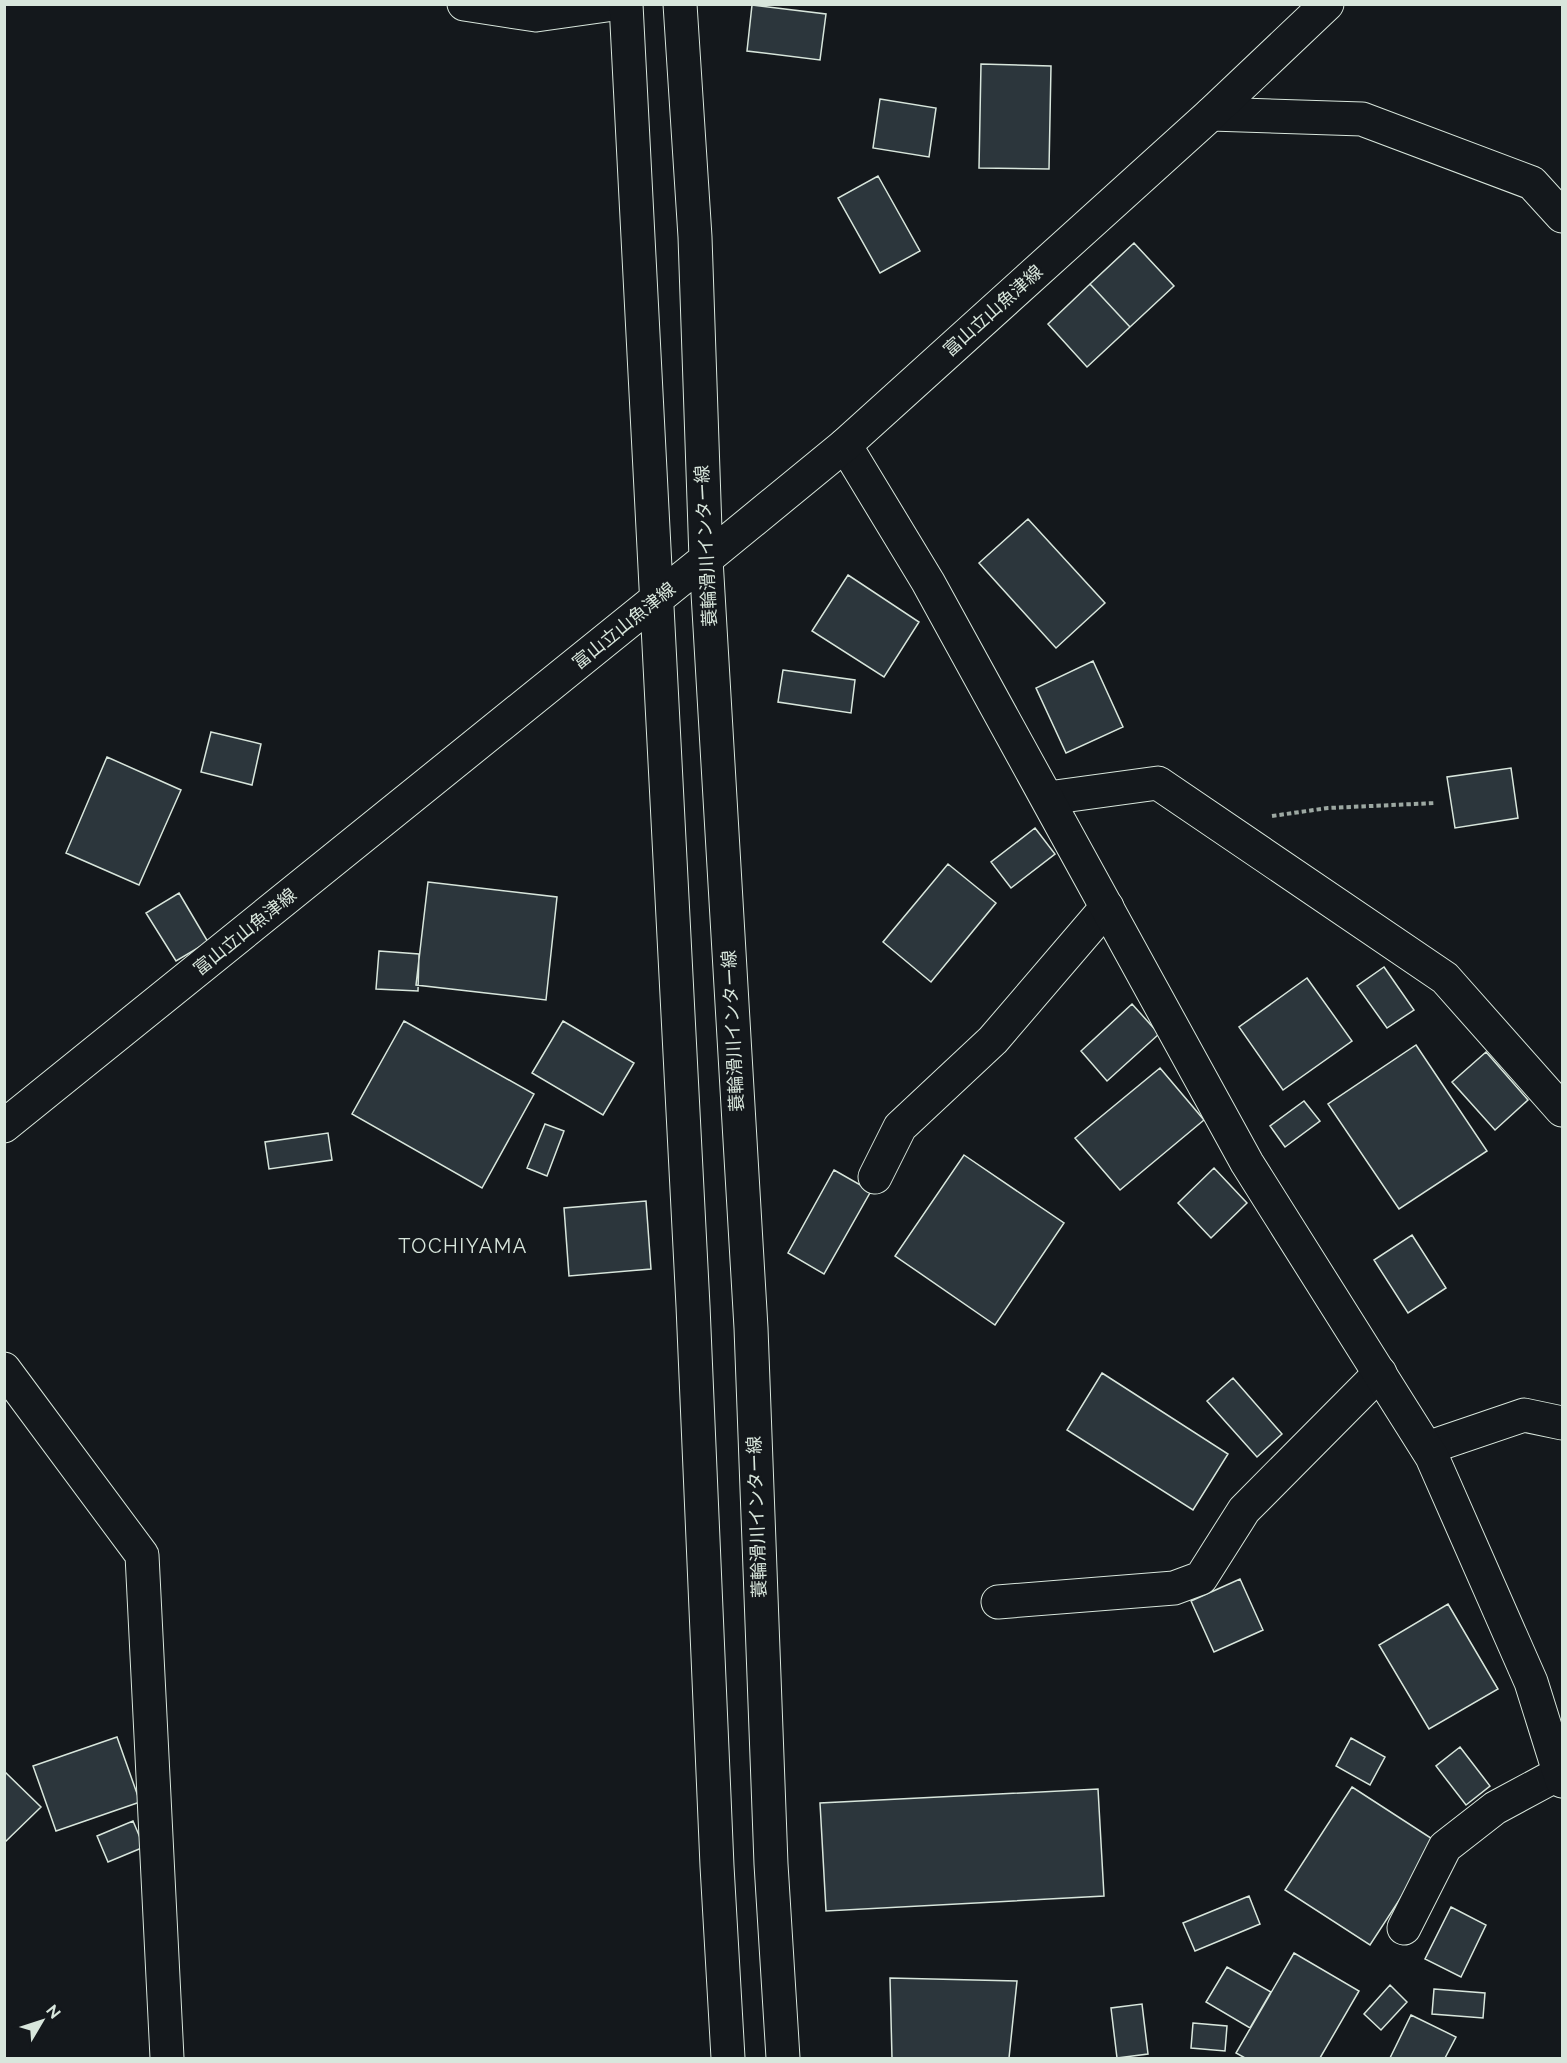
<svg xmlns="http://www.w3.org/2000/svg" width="1567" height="2063" font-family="Raleway,'Noto Sans JP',sans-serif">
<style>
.building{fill:#2c363c;stroke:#d8e6dc;stroke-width:1.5}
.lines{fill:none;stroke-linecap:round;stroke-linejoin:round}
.street-casing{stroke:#d8e6dc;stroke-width:35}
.secondary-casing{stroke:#d8e6dc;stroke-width:35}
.primary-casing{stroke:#d8e6dc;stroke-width:35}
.path{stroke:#9da8a2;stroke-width:4;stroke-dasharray:4.5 3;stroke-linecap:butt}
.street{stroke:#14181c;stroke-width:33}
.secondary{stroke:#14181c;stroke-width:33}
.primary{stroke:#14181c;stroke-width:33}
.labels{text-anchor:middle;stroke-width:4.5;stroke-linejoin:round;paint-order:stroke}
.street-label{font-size:18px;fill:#d8e6dc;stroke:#14181c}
.neighbourhood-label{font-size:20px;letter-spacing:1.5px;fill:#d8e6dc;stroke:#14181c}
</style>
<rect width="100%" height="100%" fill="#14181c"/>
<path class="building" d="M752,5L826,14L820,60L747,51Z
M981,64L1051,66L1049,169L979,168Z
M880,99L936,108L929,157L873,148Z
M878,176L920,251L880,273L838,198Z
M1134,243L1174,286L1130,327L1090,284Z
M1090,284L1130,327L1087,367L1048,324Z
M1028,519L1105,603L1056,648L979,563Z
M848,575L919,622L884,677L812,631Z
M1093,661L1123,727L1066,753L1036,688Z
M783,670L855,680L851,713L778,702Z
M211,732L261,744L252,785L201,772Z
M107,757L181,790L139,885L66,853Z
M1511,768L1518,818L1455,828L1447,777Z
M1035,828L1055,854L1011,888L991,862Z
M948,864L996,903L931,982L883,942Z
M428,882L557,897L546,1000L416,985Z
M179,893L208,942L176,961L146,913Z
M379,951L419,954L418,991L376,989Z
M1384,967L1414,1010L1387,1028L1357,986Z
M1307,978L1352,1041L1283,1090L1239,1027Z
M1132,1004L1159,1034L1107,1081L1081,1051Z
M404,1021L534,1094L482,1188L352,1114Z
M563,1021L634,1063L603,1115L532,1073Z
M1416,1045L1487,1151L1399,1209L1328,1104Z
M1486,1052L1528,1100L1495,1130L1452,1082Z
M1160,1068L1204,1120L1120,1190L1075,1138Z
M1304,1101L1320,1121L1285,1147L1270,1126Z
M545,1124L564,1131L547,1176L527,1168Z
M328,1133L332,1160L269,1169L265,1142Z
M964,1155L1064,1223L995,1325L895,1256Z
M1214,1168L1247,1203L1211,1238L1178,1203Z
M834,1170L871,1191L824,1274L788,1253Z
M646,1201L651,1269L569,1276L564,1208Z
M1412,1235L1446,1288L1408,1313L1374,1260Z
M1102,1373L1228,1454L1193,1510L1067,1430Z
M1233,1378L1282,1434L1257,1457L1207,1401Z
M1240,1579L1263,1630L1214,1652L1191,1601Z
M1448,1604L1498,1689L1429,1729L1379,1645Z
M117,1737L140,1802L56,1831L33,1766Z
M1351,1738L1385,1757L1370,1785L1336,1766Z
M1460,1747L1490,1786L1466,1805L1436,1766Z
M4,1771L41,1807L4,1843Z
M1352,1787L1437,1842L1370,1945L1285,1890Z
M1098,1789L1104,1896L826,1911L820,1803Z
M133,1821L144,1847L108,1862L97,1836Z
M1249,1896L1260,1924L1195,1951L1183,1923Z
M1451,1907L1486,1925L1461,1977L1425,1959Z
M1294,1953L1359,1991L1320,2058H1245L1236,2053Z
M1227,1967L1271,1992L1250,2028L1206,2002Z
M890,1978L1017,1981L1009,2058H892Z
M1390,1985L1407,2002L1381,2030L1364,2014Z
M1434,1989L1485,1993L1483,2018L1432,2014Z
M1142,2004L1148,2054L1117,2058L1111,2008Z
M1411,2015L1456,2037L1445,2058H1390Z
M1193,2023L1227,2026L1225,2051L1191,2048Z"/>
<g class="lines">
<g class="street-casing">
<path id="street" d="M464,4L536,15L614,4
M1211,114L1362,119L1532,183L1562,216
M1048,798L1158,783L1445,978L1562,1110
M875,1177L900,1127L993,1040L1107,907
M4,1369L142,1555L167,2058
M1427,1448L1524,1415L1562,1423
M998,1602L1174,1588L1201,1578L1244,1510L1380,1373
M1404,1928L1445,1847L1495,1808L1560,1773"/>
</g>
<g class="secondary-casing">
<path id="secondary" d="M845,445L928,582L1247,1163L1432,1457L1531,1682L1562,1781"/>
</g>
<g class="primary-casing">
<path id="primary" d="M626,4L693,1306L717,1866L728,2058
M680,4L695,237L706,559L751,1328L771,1864L783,2058
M4,1126L706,559L845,445L1211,114L1327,4"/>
</g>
<path class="path" d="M1272,816L1328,808L1436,803"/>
<use href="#street" class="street"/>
<use href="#secondary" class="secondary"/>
<use href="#primary" class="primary"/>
</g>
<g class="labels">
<g class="street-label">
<text transform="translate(993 311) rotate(-42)" y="6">富山立山魚津線</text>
<text transform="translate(706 546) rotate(-93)" y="6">蓑輪滑川インター線</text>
<text transform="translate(624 626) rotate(-39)" y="6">富山立山魚津線</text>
<text transform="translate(245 932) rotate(-39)" y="6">富山立山魚津線</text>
<text transform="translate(733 1031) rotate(-93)" y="6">蓑輪滑川インター線</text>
<text transform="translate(757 1517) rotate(-92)" y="6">蓑輪滑川インター線</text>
</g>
<g class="neighbourhood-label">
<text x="463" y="1253">TOCHIYAMA</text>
</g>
</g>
<rect width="1567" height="2063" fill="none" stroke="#d8e6dc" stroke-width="12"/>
<g transform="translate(42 2021) rotate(51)" stroke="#14181c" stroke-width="4.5" paint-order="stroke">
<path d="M0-4.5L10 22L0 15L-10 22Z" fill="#d8e6dc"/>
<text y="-9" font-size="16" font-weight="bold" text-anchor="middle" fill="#d8e6dc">N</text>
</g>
</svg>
